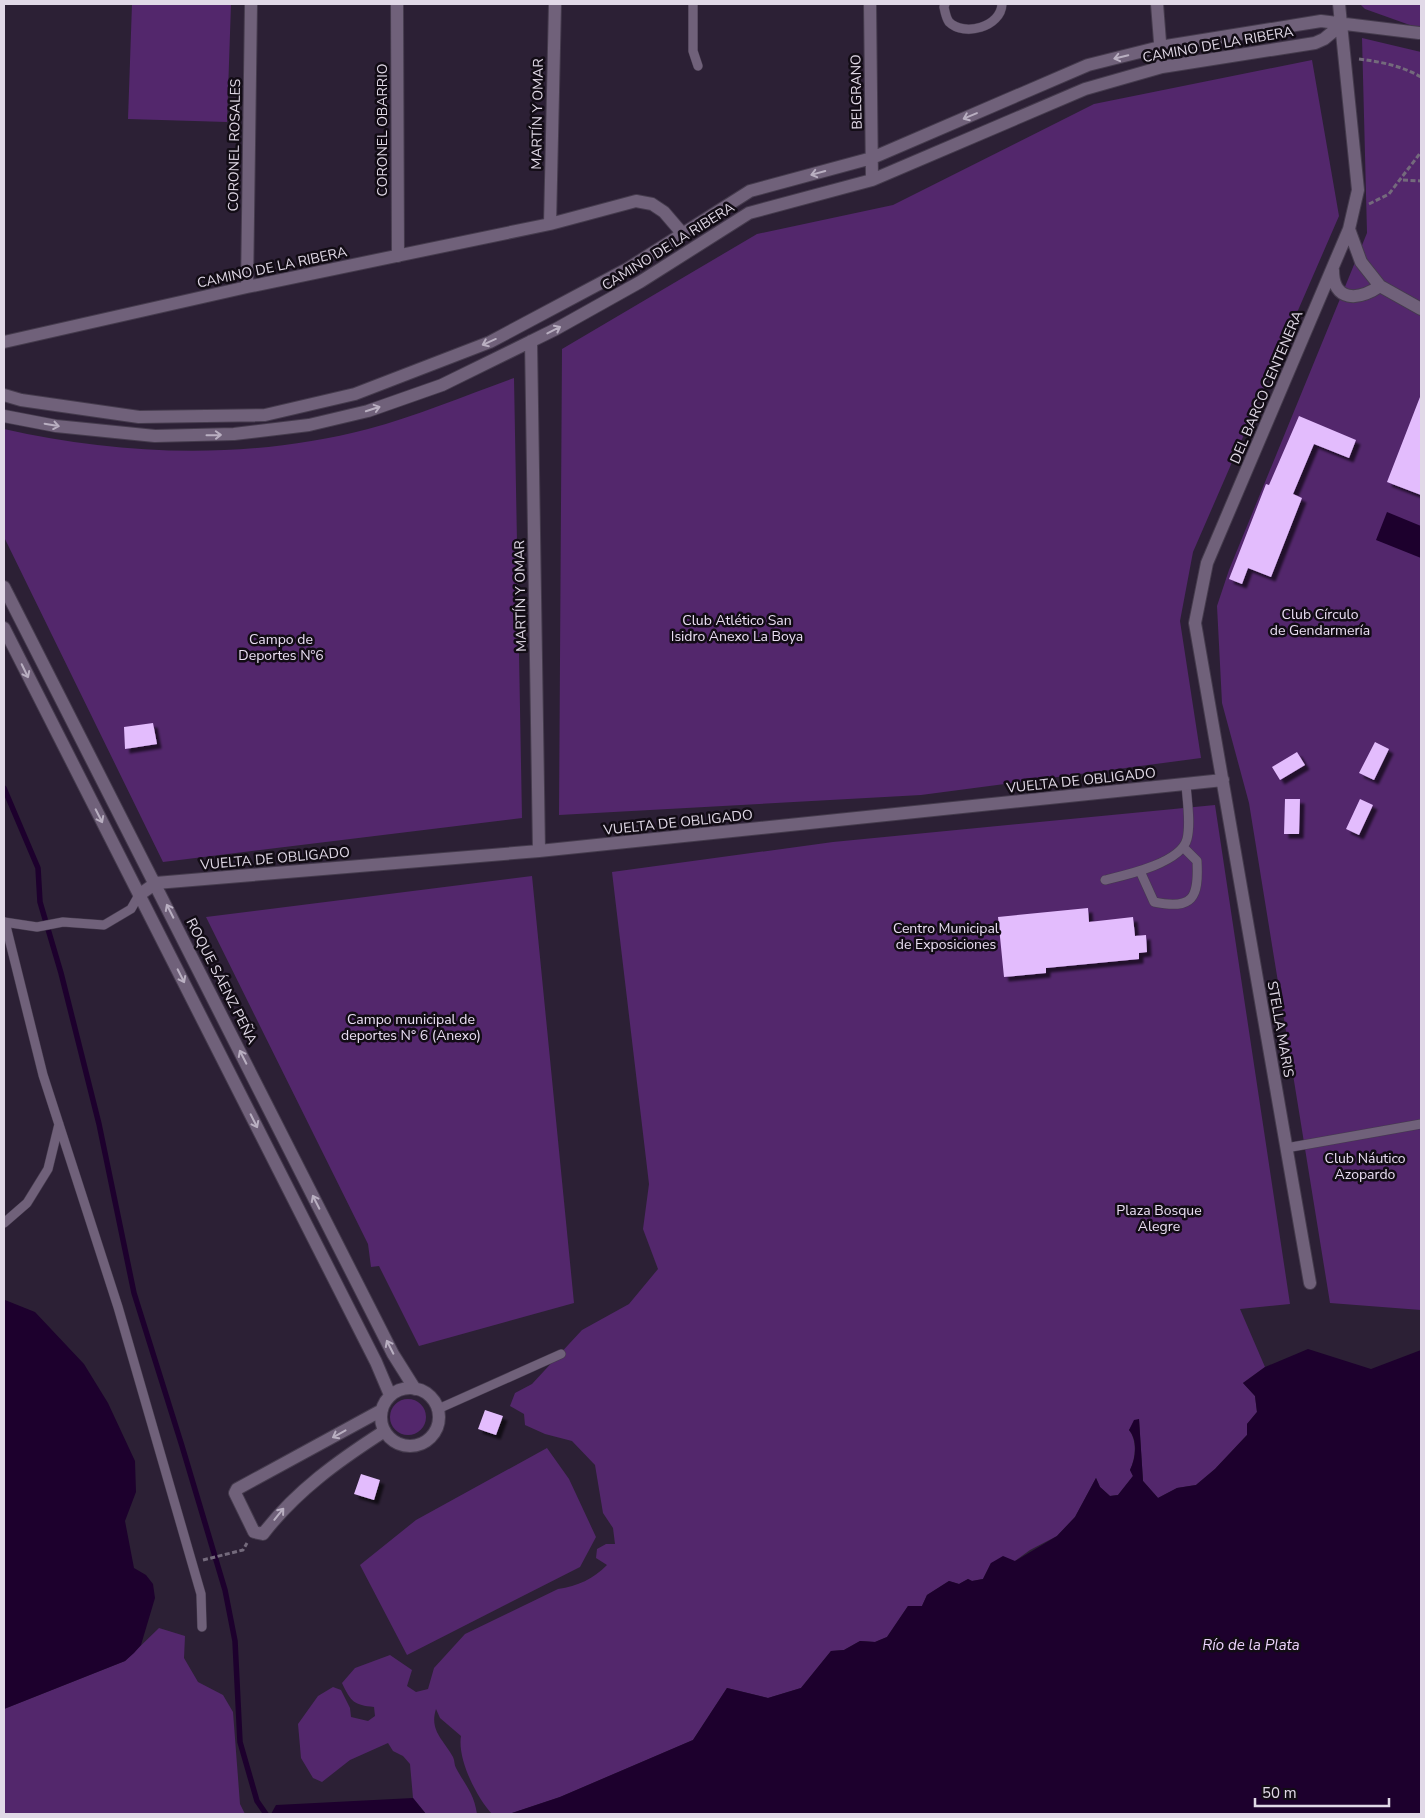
<svg xmlns="http://www.w3.org/2000/svg" width="1425" height="1818" font-family="'Nunito Sans',sans-serif">
<style>
.green{fill:#53276c}
.water{fill:#1d002d}
.lines{fill:none;stroke-linecap:round;stroke-linejoin:round}
.stream{stroke:#1d002d;stroke-width:5.5}
.building{fill:#e3bcfd;filter:url(#shadow)}
.service-casing{stroke:#453b4d;stroke-width:10}
.minor-casing{stroke:#453b4d;stroke-width:14}
.path{stroke:#746a7c;stroke-width:3;stroke-dasharray:5 2.5;stroke-linecap:butt}
.service{stroke:#70617a;stroke-width:9}
.minor{stroke:#70617a;stroke-width:12}
.oneway{stroke:#b9afc1}
.labels{text-anchor:middle;stroke-width:5;stroke-linejoin:round;paint-order:stroke}
.street-label{font-size:14px;fill:#e1d9e7;stroke:#120c15}
.park-label{font-size:14px;fill:#eadff3;stroke:#120c15}
.water-label{font-size:15px;font-style:italic;fill:#ecd4fc;stroke:#120c15}
</style>
<defs>
<filter id="shadow"><feDropShadow dx="4.5" dy="4.5" stdDeviation="1" flood-color="#0009"/></filter>
</defs>
<rect width="100%" height="100%" fill="#2c2035"/>
<path class="green" d="M132,4H231L227,122L128,119Z
M1360,4H1421V29L1365,9Z
M1362,38L1421,52V1310L1330,1303L1249,803L1222,703L1217,606L1229,570L1367,233Z
M1312,60L1339,216L1193,552L1180,621L1201,758L921,795L559,815L562,349L757,234L893,205L1094,104Z
M514,378L522,818L163,862L4,537V429C123,456 249,460 368,429C417,416 466,395 514,378Z
M1215,805L1290,1304L1240,1309L1265,1367L1243,1383L1255,1396L1257,1412L1247,1424V1435L1215,1469L1196,1485L1177,1488L1158,1498L1143,1481L1139,1419L1129,1430C1137,1440 1136,1458 1130,1470L1133,1476L1118,1495L1110,1496L1100,1487L1096,1478L1075,1517L1057,1536L1030,1550L1015,1561L991,1563L983,1579L972,1581L968,1579L959,1584L949,1581L927,1595L922,1606H908L887,1637L875,1642L860,1641L844,1650L831,1651L801,1688L768,1698L727,1688L693,1740L560,1797L509,1814H492C477,1798 457,1759 461,1736L440,1718L436,1709C429,1731 444,1740 453,1757C455,1761 454,1765 456,1768C465,1785 474,1793 477,1814H426L413,1798L410,1764L403,1756L393,1751L388,1743L350,1760L322,1782L313,1778L301,1758L298,1724L318,1696L333,1687L341,1690L350,1708L351,1717L368,1721L375,1716L374,1707C354,1705 351,1702 342,1683L355,1668L390,1655L412,1670L407,1686L416,1692L428,1689L434,1668L465,1634L558,1589C578,1586 593,1579 607,1565L596,1558L597,1549L606,1544H615L613,1528L603,1513L595,1465L572,1441L545,1434L525,1425L524,1414L510,1406L515,1393L532,1384L582,1330L629,1304L658,1269L643,1229L649,1184L612,872L833,842Z
M532,876L574,1303L419,1346L379,1266L371,1267L368,1244L206,917Z
M390 1417a18 18 0 1 1 36 0a18 18 0 1 1-36 0Z
M547,1448L569,1479L596,1537L580,1567L407,1655L360,1565L416,1520Z
M159,1628L185,1636L184,1658L198,1682L223,1695L233,1712L240,1804L245,1814H4V1709L125,1661Z"/>
<path class="water" d="M1387,512L1421,526V558L1376,540Z
M4,1297L5,1300L35,1312L84,1364L108,1403L135,1461L136,1492L125,1521L134,1568L146,1575L153,1584L155,1598L141,1645L134,1653L125,1661L4,1709Z
M1308,1349L1371,1369L1421,1350V1814H509L560,1797L693,1740L727,1688L768,1698L801,1688L831,1651L844,1650L860,1641L875,1642L887,1637L908,1606H922L927,1595L949,1581L959,1584L968,1579L972,1581L983,1579L991,1563L1003,1556L1015,1561L1057,1536L1075,1517L1096,1478L1100,1487L1110,1496L1118,1495L1133,1476L1130,1470C1136,1458 1138,1440 1129,1430L1134,1420L1139,1419L1143,1481L1158,1498L1177,1488L1196,1485L1215,1469L1247,1435V1424L1257,1412L1255,1396L1243,1383L1265,1367Z
M413,1798L426,1814H271L276,1805Z"/>
<g class="lines">
<path class="stream" d="M4,788L38,868L40,902L61,973L99,1124L134,1293L182,1446L225,1590L235,1641L240,1742L257,1801L266,1814"/>
</g>
<path class="building" d="M1420,397L1421,398V495L1387,482Z
M1299,416L1356,440L1349,458L1314,444L1293,494L1302,498L1271,577L1248,568L1242,584L1229,579L1266,484L1269,485Z
M153,723L157,744L125,749L124,727Z
M1375,742L1389,749L1374,780L1359,773Z
M1297,752L1305,765L1280,780L1272,767Z
M1285,799H1300L1299,834H1284Z
M1360,799L1373,805L1359,835L1346,829Z
M1088,908L1089,922L1133,917L1135,936L1146,935L1147,952L1139,953V959L1046,968V973L1004,977L998,917Z
M485,1410L503,1416L496,1435L478,1429Z
M361,1474L380,1480L374,1500L354,1494Z"/>
<g class="lines">
<g class="service-casing">
<path id="service" d="M693,4V51L698,66
M945,4L944,7C945,12 946,18 949,22C964,37 1001,27 1002,4
M1140,871L1154,902C1193,910 1199,898 1197,861L1183,847
M1105,880C1126,875 1181,863 1187,839C1191,823 1187,801 1186,784
M4,922L37,927L63,922L104,925L131,909L139,895
M5,922L43,1075L118,1307L201,1594L202,1627
M1286,1148L1421,1124
M4,1223L27,1203L48,1169L59,1124
M438,1409L561,1354"/>
</g>
<g class="minor-casing">
<path id="minor" d="M397,4L398,256
M870,4L872,180
M1157,4L1162,67
M550,224L555,4
M1349,229L1361,262L1380,286L1421,309
M1333,270C1333,302 1358,301 1380,286
M247,287L251,4
M531,341L539,851
M4,342L247,287L550,224L636,201L652,204L664,212L682,233
M4,395L21,400L139,417L265,415L355,394L490,342L627,269L750,191L872,158L1088,65L1160,47L1321,21L1419,33
M4,416L56,426L155,436L234,434L309,425L368,411L442,385L556,329L640,282L749,213L872,180L1085,89L1162,67L1315,43L1324,39L1341,25
M4,587L393,1354L415,1389
M4,628L376,1362L390,1395
M139,895L156,883L539,851L1223,780
M1310,1283L1195,623L1207,563L1349,229L1358,190L1339,4
M381 1417a29 29 0 1 1 58 0a29 29 0 1 1-58 0Z
M382,1410L237,1489L235,1493L254,1532L263,1534C296,1491 338,1461 383,1432"/>
</g>
<path class="path" d="M1359,59C1382,62 1402,66 1421,77
M1403,180L1421,181
M1369,204L1389,194L1421,152
M203,1560L243,1550L247,1543"/>
<use href="#service" class="service"/>
<use href="#minor" class="minor"/>
</g>
<defs><path id="oneway-shaft" d="M-6 0H5M1.5-3L5.5 0L1.5 3" fill="none" stroke-width="1.6" stroke-linecap="round" stroke-linejoin="round" transform="scale(1.25)"/></defs>
<g class="oneway">
<use href="#oneway-shaft" transform="translate(1121 57) rotate(166)"/>
<use href="#oneway-shaft" transform="translate(970 116) rotate(157)"/>
<use href="#oneway-shaft" transform="translate(818 173) rotate(165)"/>
<use href="#oneway-shaft" transform="translate(554 330) rotate(-27)"/>
<use href="#oneway-shaft" transform="translate(489 342) rotate(156)"/>
<use href="#oneway-shaft" transform="translate(373 409) rotate(-18)"/>
<use href="#oneway-shaft" transform="translate(52 425) rotate(10)"/>
<use href="#oneway-shaft" transform="translate(214 435) rotate(-1)"/>
<use href="#oneway-shaft" transform="translate(25 671) rotate(64)"/>
<use href="#oneway-shaft" transform="translate(99 816) rotate(63)"/>
<use href="#oneway-shaft" transform="translate(170 911) rotate(-117)"/>
<use href="#oneway-shaft" transform="translate(181 976) rotate(63)"/>
<use href="#oneway-shaft" transform="translate(243 1057) rotate(-117)"/>
<use href="#oneway-shaft" transform="translate(254 1121) rotate(63)"/>
<use href="#oneway-shaft" transform="translate(316 1202) rotate(-117)"/>
<use href="#oneway-shaft" transform="translate(390 1347) rotate(-117)"/>
<use href="#oneway-shaft" transform="translate(339 1434) rotate(151)"/>
<use href="#oneway-shaft" transform="translate(279 1514) rotate(-51)"/>
</g>
<g class="labels">
<g class="street-label">
<text transform="translate(1218 44) rotate(-10)" y="5">CAMINO DE LA RIBERA</text>
<text transform="translate(856 92) rotate(-91)" y="5">BELGRANO</text>
<text transform="translate(537 114) rotate(-89)" y="5">MARTÍN Y OMAR</text>
<text transform="translate(382 130) rotate(-90)" y="5">CORONEL OBARRIO</text>
<text transform="translate(234 145) rotate(-89)" y="5">CORONEL ROSALES</text>
<text transform="translate(668 246) rotate(-32)" y="5">CAMINO DE LA RIBERA</text>
<text transform="translate(272 267) rotate(-12)" y="5">CAMINO DE LA RIBERA</text>
<text transform="translate(1266 387) rotate(-67)" y="5">DEL BARCO CENTENERA</text>
<text transform="translate(520 596) rotate(-91)" y="5">MARTÍN Y OMAR</text>
<text transform="translate(1081 780) rotate(-6)" y="5">VUELTA DE OBLIGADO</text>
<text transform="translate(678 822) rotate(-6)" y="5">VUELTA DE OBLIGADO</text>
<text transform="translate(275 858) rotate(-5)" y="5">VUELTA DE OBLIGADO</text>
<text transform="translate(222 981) rotate(63)" y="5">ROQUE SÁENZ PEÑA</text>
<text transform="translate(1281 1029) rotate(80)" y="5">STELLA MARIS</text>
</g>
<g class="park-label">
<text x="1320" y="619">Club Círculo<tspan x="1320" dy="16">de Gendarmería</tspan></text>
<text x="737" y="625">Club Atlético San<tspan x="737" dy="16">Isidro Anexo La Boya</tspan></text>
<text x="281" y="644">Campo de<tspan x="281" dy="16">Deportes Nº6</tspan></text>
<text x="946" y="933">Centro Municipal<tspan x="946" dy="16">de Exposiciones</tspan></text>
<text x="411" y="1024">Campo municipal de<tspan x="411" dy="16">deportes N° 6 (Anexo)</tspan></text>
<text x="1365" y="1163">Club Náutico<tspan x="1365" dy="16">Azopardo</tspan></text>
<text x="1159" y="1215">Plaza Bosque<tspan x="1159" dy="16">Alegre</tspan></text>
</g>
<g class="water-label">
<text x="1251" y="1650">Río de la Plata</text>
</g>
</g>
<rect width="1425" height="1818" fill="none" stroke="#e1d9e7" stroke-width="10"/>
<path d="M1255 1798v8h134v-8" fill="none" stroke="#e1d9e7" stroke-width="2.5"/>
<text x="1262" y="1798" font-size="15" fill="#e1d9e7" stroke="#120c15" stroke-width="4" paint-order="stroke">50 m</text>
</svg>
